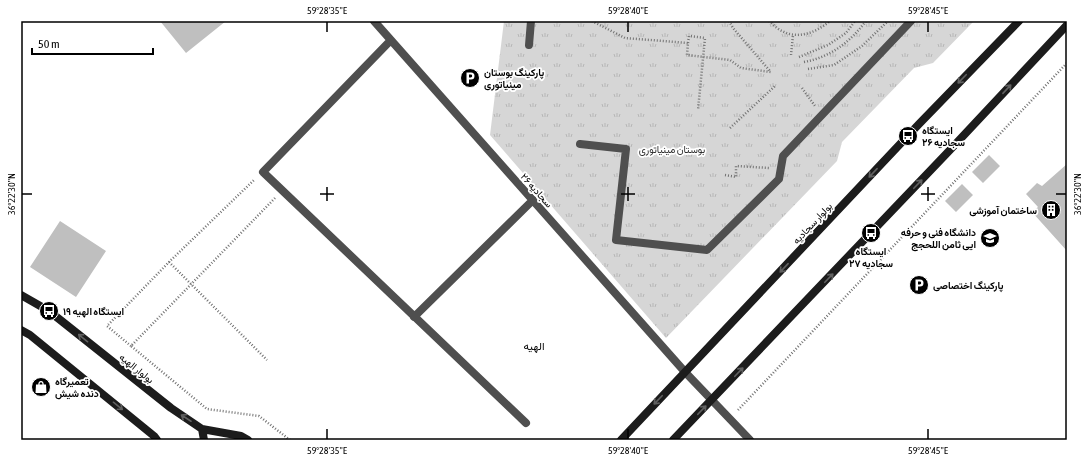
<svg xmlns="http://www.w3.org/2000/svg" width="1088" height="461" font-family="'Asap Condensed',Vazirmatn,sans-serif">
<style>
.park{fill:url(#park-tufts)}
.building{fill:#bfbfbf}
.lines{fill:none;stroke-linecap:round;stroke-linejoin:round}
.path{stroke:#717171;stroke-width:2.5;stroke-dasharray:1 2;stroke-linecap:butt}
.pedestrian{stroke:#4f4f4f;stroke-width:8}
.minor{stroke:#4f4f4f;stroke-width:8}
.secondary{stroke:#1c1c1c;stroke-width:8}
.oneway{stroke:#606060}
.ticks{fill:none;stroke:#000;stroke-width:1.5}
.labels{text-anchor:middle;stroke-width:3.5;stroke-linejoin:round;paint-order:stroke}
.poi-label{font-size:10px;font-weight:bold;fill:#000;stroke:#fff;text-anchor:start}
.park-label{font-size:10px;fill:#2d2d2d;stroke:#fff}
.street-label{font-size:10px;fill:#000;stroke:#fff}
.neighbourhood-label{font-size:11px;fill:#000;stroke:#fff}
.neatline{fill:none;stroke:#000;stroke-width:1.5}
.ticks-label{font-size:10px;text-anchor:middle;fill:#000}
</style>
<defs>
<pattern id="park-tufts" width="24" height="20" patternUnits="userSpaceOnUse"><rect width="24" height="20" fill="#d6d6d6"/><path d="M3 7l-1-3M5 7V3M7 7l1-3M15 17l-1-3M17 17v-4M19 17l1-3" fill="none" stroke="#b6b6b6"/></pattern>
</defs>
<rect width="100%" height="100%" fill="#fff"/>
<path class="park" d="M504,21H974L933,63L914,68L842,142L837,161L666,338L490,135Z"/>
<path class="building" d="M160,21H226L186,53Z
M989,155L1000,166L983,183L972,172Z
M1067,164V251L1032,212L1038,207L1026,194L1037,183L1042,186Z
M962,184L973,195L956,212L945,201Z
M60,221L106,251L76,297L30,267Z"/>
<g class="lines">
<path class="path" d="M592,21L625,38L688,43L687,55L730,60L741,68L771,72
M729,21L733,28L770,71
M769,21C773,24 777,29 782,31C798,40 817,32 830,21
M688,43L689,36L705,38L698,110
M791,55L793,35
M799,57L828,45L846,33L855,21
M804,62C831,57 850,42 866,21
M808,69L834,65L862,46L888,21
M802,88L815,106
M730,128L775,86
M725,175L736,177V166L769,168
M275,198L131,346L207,409L259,416L290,440
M169,262L267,360
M131,346L107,326L169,262L254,180
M738,410L1067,63"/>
<path class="pedestrian" d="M529,45L531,21
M580,144L626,149L616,240L707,250L779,179L783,156L911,21"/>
<path class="minor" d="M374,21L685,372L750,440
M391,40L263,172L526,423
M414,317L533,200"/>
<path class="secondary" d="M21,295L49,311L171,408L202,429L241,436L248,440
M21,330L30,335L154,436L157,440
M202,429L204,440
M621,440L919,124L1019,21
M673,440L949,151L1067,25"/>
</g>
<defs><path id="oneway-shaft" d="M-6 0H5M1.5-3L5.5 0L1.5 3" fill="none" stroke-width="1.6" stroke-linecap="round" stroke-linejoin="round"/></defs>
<g class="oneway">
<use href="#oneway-shaft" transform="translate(962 79) rotate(134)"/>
<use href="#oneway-shaft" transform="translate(1007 89) rotate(-47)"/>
<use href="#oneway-shaft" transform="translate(873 173) rotate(133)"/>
<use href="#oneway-shaft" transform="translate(918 184) rotate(-46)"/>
<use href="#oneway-shaft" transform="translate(784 268) rotate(133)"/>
<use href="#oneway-shaft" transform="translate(829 278) rotate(-46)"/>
<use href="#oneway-shaft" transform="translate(83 338) rotate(-141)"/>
<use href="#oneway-shaft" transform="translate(739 372) rotate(-46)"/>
<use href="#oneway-shaft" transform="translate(658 400) rotate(134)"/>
<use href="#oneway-shaft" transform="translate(118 406) rotate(39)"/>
<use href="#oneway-shaft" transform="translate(702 410) rotate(-46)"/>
<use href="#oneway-shaft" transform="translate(186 418) rotate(-147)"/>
</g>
<path class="ticks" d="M327,22V32M628,22V32M928,22V32M327,187V201M628,187V201M928,187V201M22,194H32M320,194H334M621,194H635M921,194H935M1056,194H1066M327,429V439M628,429V439M928,429V439"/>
<defs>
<g id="parking-disc" transform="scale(1)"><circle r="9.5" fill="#000" stroke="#fff"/><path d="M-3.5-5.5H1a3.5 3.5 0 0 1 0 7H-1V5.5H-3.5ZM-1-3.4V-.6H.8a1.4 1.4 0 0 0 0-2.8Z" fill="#fff"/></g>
<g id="bus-disc" transform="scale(1)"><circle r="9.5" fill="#000" stroke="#fff"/><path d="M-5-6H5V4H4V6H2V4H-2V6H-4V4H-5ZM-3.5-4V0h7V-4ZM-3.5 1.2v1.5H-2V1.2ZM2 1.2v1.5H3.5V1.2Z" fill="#fff"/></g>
<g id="building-disc" transform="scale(1)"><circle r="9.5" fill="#000" stroke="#fff"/><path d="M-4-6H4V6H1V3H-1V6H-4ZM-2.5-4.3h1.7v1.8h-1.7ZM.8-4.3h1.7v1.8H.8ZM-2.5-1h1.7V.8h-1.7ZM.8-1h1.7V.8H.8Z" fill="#fff"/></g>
<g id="university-disc" transform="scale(1)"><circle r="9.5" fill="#000" stroke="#fff"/><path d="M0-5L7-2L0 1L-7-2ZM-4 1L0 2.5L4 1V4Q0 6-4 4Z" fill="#fff"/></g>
<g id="shop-disc" transform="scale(1)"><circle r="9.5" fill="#000" stroke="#fff"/><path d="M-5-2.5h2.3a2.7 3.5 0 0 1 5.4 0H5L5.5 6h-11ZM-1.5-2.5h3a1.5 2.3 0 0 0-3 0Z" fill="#fff"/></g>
</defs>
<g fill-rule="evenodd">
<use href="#parking-disc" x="470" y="78"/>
<use href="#bus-disc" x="908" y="136"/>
<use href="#building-disc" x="1051" y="210"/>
<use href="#bus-disc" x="871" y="233"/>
<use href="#university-disc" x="990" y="238"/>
<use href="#parking-disc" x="919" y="285"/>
<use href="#bus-disc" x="49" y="311"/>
<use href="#shop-disc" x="41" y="387"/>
</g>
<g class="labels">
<g class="poi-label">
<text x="484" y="76">پارکینگ بوستان<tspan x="484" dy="12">مینیاتوری</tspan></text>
<text x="922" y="134">ایستگاه<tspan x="922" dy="12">سجادیه ۲۶</tspan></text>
<text x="1037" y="214" text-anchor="end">ساختمان آموزشی</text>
<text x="976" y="236" text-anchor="end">دانشگاه فنی و حرفه<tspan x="976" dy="12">ایی ثامن اللحجج</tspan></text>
<text x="871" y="255" text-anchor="middle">ایستگاه<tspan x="871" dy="12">سجادیه ۲۷</tspan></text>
<text x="933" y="289">پارکینگ اختصاصی</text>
<text x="63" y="315">ایستگاه الهیه ۱۹</text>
<text x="55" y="385">تعمیرگاه<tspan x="55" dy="12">دنده شیش</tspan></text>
</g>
<g class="park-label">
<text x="672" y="153">بوستان مینیاتوری</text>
</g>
<g class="street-label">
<text transform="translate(537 190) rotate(48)" y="4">سجادیه ۲۶</text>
<text transform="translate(812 223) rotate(-47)" y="4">بولوار سجادیه</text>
<text transform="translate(137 368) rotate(39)" y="4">بولوار الهیه</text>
</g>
<g class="neighbourhood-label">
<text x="534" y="350">الهیه</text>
</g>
</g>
<rect width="1088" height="461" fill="none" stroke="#ffffff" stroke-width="44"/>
<path d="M32 48v6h121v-6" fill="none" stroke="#000000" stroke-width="2"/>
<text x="38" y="48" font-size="12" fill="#000000" stroke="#ffffff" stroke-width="3" paint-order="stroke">50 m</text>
<rect x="22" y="22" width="1044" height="417" class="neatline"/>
<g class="ticks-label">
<text x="327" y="14">59°28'35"E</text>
<text x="628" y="14">59°28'40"E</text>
<text x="928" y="14">59°28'45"E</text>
<text transform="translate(11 194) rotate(-90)" y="4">36°22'30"N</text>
<text transform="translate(1077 194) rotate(-90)" y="4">36°22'30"N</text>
<text x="327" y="454">59°28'35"E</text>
<text x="628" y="454">59°28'40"E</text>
<text x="928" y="454">59°28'45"E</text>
</g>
</svg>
